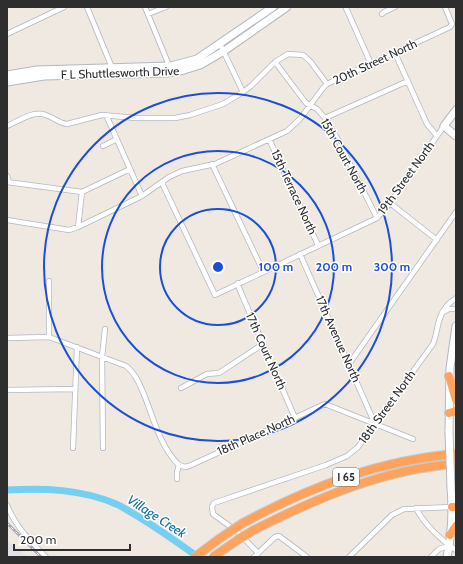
<svg xmlns="http://www.w3.org/2000/svg" width="463" height="564" font-family="Cabin,sans-serif">
<style>
.industrial{fill:#e3e1e8}
.lines{fill:none;stroke-linecap:round;stroke-linejoin:round}
.river{stroke:#75cff0;stroke-width:7}
.street-casing{stroke:#b4b7c1;stroke-width:6}
.secondary-casing{stroke:#b4b7c1;stroke-width:9}
.highway-casing{stroke:#c9c9c9;stroke-width:10}
.street{stroke:#fff;stroke-width:4.5}
.secondary{stroke:#fff;stroke-width:7}
.highway{stroke:#ffa35c;stroke-width:8}
.rail-casing{stroke:#a3a6b8;stroke-width:2.5}
.rail{stroke:#fff;stroke-width:1;stroke-dasharray:3;stroke-linecap:butt}
.secondary-bridge-casing{stroke:#b4b7c1;stroke-width:9;stroke-linecap:butt}
.highway-bridge-casing{stroke:#c9c9c9;stroke-width:10;stroke-linecap:butt}
.secondary-bridge{stroke:#fff;stroke-width:7}
.highway-bridge{stroke:#ffa35c;stroke-width:8}
.ring{fill:none;stroke:#1d4ed8;stroke-width:2}
.labels{text-anchor:middle;stroke-width:3;stroke-linejoin:round;paint-order:stroke}
.shield{fill:#fff;stroke:#6d6d6d;stroke-width:1}
.shield-label{font-size:11px;font-weight:bold;fill:#2e2e2e}
.street-label{font-size:12px;fill:#2e2e2e;stroke:#fff}
.water-label{font-size:13px;font-style:italic;fill:#0d6fa3;stroke:#fff}
.centre{fill:#1d4ed8;stroke:#fff;stroke-width:2}
.ring-label{font-size:12px;text-anchor:middle;font-weight:bold;fill:#1d4ed8;stroke:#fff;stroke-width:3;stroke-linejoin:round;paint-order:stroke}
</style>
<rect width="100%" height="100%" fill="#efe9e1"/>
<path class="industrial" d="M7,541L28,557H7Z"/>
<g class="lines">
<path class="river" d="M7,490C43,488 82,489 116,504C122,506 128,511 134,514C156,527 177,542 198,557"/>
<g class="street-casing">
<path id="street" d="M87,7L113,70
M145,7L170,68
M445,7L452,24L450,27
M346,8L371,64
M148,14L166,7
M382,14L384,12L395,7
M7,34L64,7
M220,44L243,92
M395,53L427,124L437,136
M275,62L306,103L317,109L325,118L337,138L377,218
M107,117L142,196
M325,118L408,81
M7,126C19,121 33,110 46,115C54,118 59,123 67,124L102,115L136,118H175L190,115L223,104L243,92L251,86L275,62L288,54L303,55L310,61L327,84
M269,139L318,245
M103,146L117,139
M212,164L263,271
M7,176L9,182
M163,181V185L215,295L377,218L390,203L444,126
M7,182L82,192
M390,203L437,240
M7,220L69,230L78,227L142,196L169,177L182,171L215,164L287,131L300,119L323,88L327,84L450,27
M78,227L82,192L130,169
M300,254L375,424
M49,281V337
M238,283L239,288L295,418
M443,312L449,309H456
M7,338L49,337L126,366C136,374 140,385 145,397C154,420 161,448 179,465
M349,364L456,212
M181,388L207,374L219,373L263,344
M7,390L74,389
M73,448L77,347
M103,448L102,357L105,329
M177,479V472L179,465L185,467L189,466L325,404L413,439
M7,505C15,526 30,541 46,557
M416,508C423,523 442,541 456,550
M258,553L239,533L213,514L212,507L214,503L326,465L347,456L358,447L433,344C438,332 437,317 446,307C448,303 453,301 456,298
M254,557L275,537L279,536L307,557
M349,557L392,515L404,509L452,507
M431,557L439,549L449,546"/>
</g>
<g class="secondary-casing">
<path id="secondary" d="M7,75L37,70L171,66L197,59L273,7
M7,82L44,76L167,73L184,70L200,65L224,51L287,7
M456,110L444,126L456,136
M449,432L450,368L456,326
M447,557C452,534 453,511 451,487"/>
</g>
<g class="highway-casing">
<path id="highway" d="M449,376L456,400
M449,413L456,411
M452,507H456
M243,523C310,487 380,460 456,454
M254,530C317,498 384,469 456,464
M450,535L456,526"/>
</g>
<use href="#street" class="street"/>
<use href="#secondary" class="secondary"/>
<use href="#highway" class="highway"/>
<g class="rail-casing">
<path id="rail" d="M7,523L41,557"/>
</g>
<use href="#rail" class="rail"/>
<g class="secondary-bridge-casing">
<path id="secondary-bridge" d="M449,432L451,487"/>
</g>
<g class="highway-bridge-casing">
<path id="highway-bridge" d="M195,557L219,539L243,523
M213,557L239,539L254,530"/>
</g>
<use href="#secondary-bridge" class="secondary-bridge"/>
<use href="#highway-bridge" class="highway-bridge"/>
</g>
<g class="ring">
<circle cx="218" cy="267" r="58"/>
<circle cx="218" cy="267" r="116"/>
<circle cx="218" cy="267" r="174"/>
</g>
<g class="labels">
<rect class="shield" x="333" y="468" width="26" height="18" rx="3"/>
<g class="shield-label">
<text x="346" y="481">I 65</text>
</g>
<g class="street-label">
<text transform="translate(375 62) rotate(-25)" y="4">20th Street North</text>
<text transform="translate(120 73) rotate(-2)" y="4">F L Shuttlesworth Drive</text>
<text transform="translate(344 156) rotate(61)" y="4">15th Court North</text>
<text transform="translate(406 178) rotate(-54)" y="4">19th Street North</text>
<text transform="translate(294 192) rotate(65)" y="4">15th Terrace North</text>
<text transform="translate(338 339) rotate(66)" y="4">17th Avenue North</text>
<text transform="translate(266 351) rotate(66)" y="4">17th Court North</text>
<text transform="translate(387 407) rotate(-54)" y="4">18th Street North</text>
<text transform="translate(256 435) rotate(-24)" y="4">18th Place North</text>
</g>
<g class="water-label">
<text transform="translate(157 516) rotate(33)" y="5">Village Creek</text>
</g>
</g>
<circle cx="218" cy="267" r="6" class="centre"/>
<g class="ring-label">
<text x="276" y="271">100 m</text>
<text x="334" y="271">200 m</text>
<text x="392" y="271">300 m</text>
</g>
<rect width="463" height="564" fill="none" stroke="#2e2e2e" stroke-width="16"/>
<path d="M14 544v6h116v-6" fill="none" stroke="#2e2e2e" stroke-width="2"/>
<text x="20" y="544" font-size="12" fill="#2e2e2e" stroke="#ffffff" stroke-width="3" paint-order="stroke">200 m</text>
</svg>
